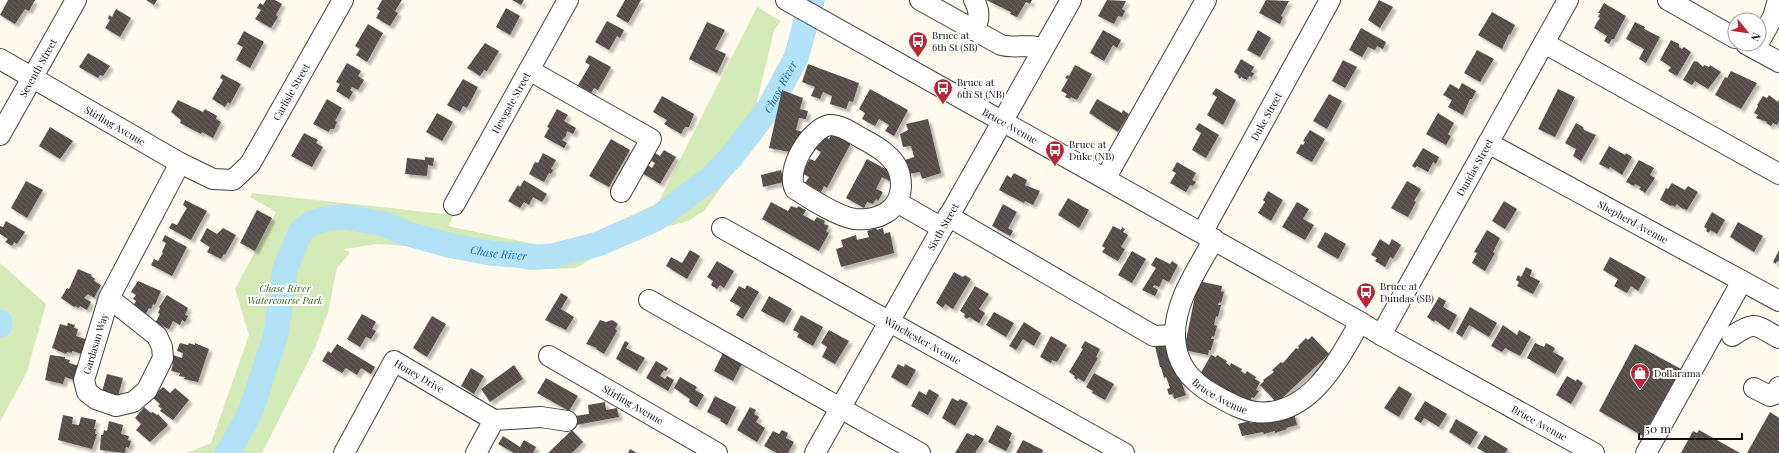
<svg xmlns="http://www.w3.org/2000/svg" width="1779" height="453" font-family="'Playfair Display',serif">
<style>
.park{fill:#d4e9b8}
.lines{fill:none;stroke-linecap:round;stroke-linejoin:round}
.river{stroke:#b3e1f5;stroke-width:25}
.building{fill:url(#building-back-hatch);filter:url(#shadow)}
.minor-casing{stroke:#404040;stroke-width:22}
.minor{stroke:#fff;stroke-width:20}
.labels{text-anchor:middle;stroke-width:4;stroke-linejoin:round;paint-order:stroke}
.poi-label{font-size:10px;fill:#0d0d0d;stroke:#fff;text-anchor:start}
.street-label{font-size:10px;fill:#0d0d0d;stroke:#fff}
.park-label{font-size:10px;font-style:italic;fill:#31641e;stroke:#fff}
.water-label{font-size:11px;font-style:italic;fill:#186c9e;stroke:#fff}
</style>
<defs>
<pattern id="building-back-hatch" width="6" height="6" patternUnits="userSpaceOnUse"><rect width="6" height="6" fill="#564e4a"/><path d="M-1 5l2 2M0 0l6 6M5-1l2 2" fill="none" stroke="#696360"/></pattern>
<filter id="shadow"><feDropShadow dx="3.5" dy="3.5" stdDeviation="1" flood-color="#0004"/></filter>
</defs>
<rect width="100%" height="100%" fill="#fffaee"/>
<path class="park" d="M757,7L781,21L774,30L744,156L704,211L688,221L626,238L576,268L528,270L435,248L378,244L344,249L350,253L337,268L328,312L315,348L262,453H186L211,443L249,335L235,289L276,212L250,197L252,193L454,215L448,226L558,249L658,203Z
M0,263L46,304L27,372L0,422Z"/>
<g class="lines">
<g class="river">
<path d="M0,322V325"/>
<path id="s1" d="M227,453L230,450L251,410L276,334L285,269L301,231L312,223L329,218L345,217L384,224L405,233L448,245L490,253L537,257L552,256L598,244L656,219L711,178L732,156L769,108L796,58L812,0"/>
</g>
</g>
<path class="building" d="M8,0H35L29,11L25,9L15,24L0,15Z
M146,0H157L154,5Z
M266,0H275L282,4L276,15L278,17L271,28L255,19L261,10L257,8L260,3L263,5Z
M382,0H402L395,11L398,13L390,26L376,18L380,11L377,9Z
M512,0H524L521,5Z
M625,0H641L628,23L616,16Z
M986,0H1032L1030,4L1026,2L1017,17L1010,14L1011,12Z
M1107,0L1126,1L1122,9L1125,11L1122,17L1118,16L1114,24L1098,16Z
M1266,0L1289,1L1281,16L1283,17L1280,24L1259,13Z
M1379,0L1393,7L1380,28L1368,20Z
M1604,3L1626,16L1614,39H1612L1609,44L1604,41L1607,36L1594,28L1597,22L1600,18L1598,17L1600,13H1598Z
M506,8L520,16L510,35L496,27Z
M116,9L131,18L120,37L105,28L110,20L108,19L109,15L112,17Z
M1492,12L1515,25L1510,35L1509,34L1502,49L1478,35Z
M607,21L624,30L620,38L617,36L609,50L595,42Z
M707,22L725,30L715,49L726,54L717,73L689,59Z
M1635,22L1645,27L1644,29L1660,37L1646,63L1639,59L1644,49L1626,39Z
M368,24L383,33L367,62L356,55L360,49L355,46Z
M1361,28L1386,42L1383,49L1377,46L1375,50L1368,47L1362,57L1349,50Z
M1103,30L1121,40L1117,48L1113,45L1104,61L1090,53Z
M1258,30L1271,38L1260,57L1247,50Z
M244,31L264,42L250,68L236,60L243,47L237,44Z
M1671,40L1679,44V47L1682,49L1684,47L1691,52L1677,76L1668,71L1671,67L1660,60Z
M485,43L499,51L487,71L484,70L480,76L467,68Z
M1477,50L1494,59L1480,82L1464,73Z
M88,53L110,66L103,76L100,75L98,78L79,67Z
M589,55L611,67L598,90L594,88L591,93L578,85L590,65L585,62Z
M1241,59L1254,67L1251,72L1254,73L1252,77L1249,76L1247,80L1241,77L1240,79L1238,77L1239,76L1234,72Z
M1343,60L1357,67L1345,88L1332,81Z
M1694,61L1698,62L1703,67L1704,65L1709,67L1710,65L1721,72L1708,89L1695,81L1692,85L1683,80Z
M347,63L361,71L358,76L364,80L358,90L352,87L350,90L353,92L349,99L336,91L340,84L336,82Z
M808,64L859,83L853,102L849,101L846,109L830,104L832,96L823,92L820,99L811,96L815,87L802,82Z
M1075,65L1092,74L1077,100L1071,97L1070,99L1065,97L1067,94L1061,91L1068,79L1065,78L1067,75L1069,76Z
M1731,71L1757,83L1741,109L1715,95L1725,77L1727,78Z
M222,74L241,84L230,104L228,102L225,107L212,99L223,80L220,78Z
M463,79L478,87L467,108L463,106L460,112L447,105Z
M1462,83L1476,91L1472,99H1470L1463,115L1448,107L1452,100L1443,95L1450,84L1459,89Z
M1216,88L1236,100L1223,125L1207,115L1217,97L1212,94Z
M870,89L908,110L894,136L885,131L889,125L879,119L875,126L862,119L865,113L859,109Z
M1558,89L1575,97L1555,137L1538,129Z
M782,90L803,98L800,109L808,111L806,119L799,118L796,130L803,132L800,140L796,146L792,145L790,152L769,148Z
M1329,94L1342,101L1327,129L1313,121Z
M1769,95L1778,102L1779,100V121L1777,125L1773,123L1771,126L1766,123L1767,122L1756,118L1758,115L1754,113L1758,106L1757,105L1763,96L1767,98Z
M662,96L694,114L689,127H685L681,134L664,124L667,120L653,112Z
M327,99L342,108L335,121L337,122L334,129H330L329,132L313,124Z
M1097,99L1122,113L1123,110L1129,114L1118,132L1089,113Z
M178,100L203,112L205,109L217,116L216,119L221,122L213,138L202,132L201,134L180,123L181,120L171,112Z
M557,109L568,115L564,121L576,128L573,134L567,131L566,136L562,140L567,143L564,148L544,137L549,128L547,127Z
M437,113L453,122L442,141L426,132Z
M1438,113L1454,123L1448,134L1451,136L1446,145L1426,134Z
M928,119L941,173L922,179L920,172L909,174L905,160L914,157L911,146L903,147L900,134L908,130L906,124Z
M1199,123L1219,135L1206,158L1192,150L1201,133L1195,129Z
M1576,123L1583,127L1584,130L1596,135L1581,161L1573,156L1576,149L1565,143Z
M50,127L73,141L60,159L39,146Z
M1310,130L1325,139L1312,162L1296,153L1301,144L1303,145L1305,142L1303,141Z
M833,132L850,142V145L827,188L824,186L821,192L805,183L809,177L802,173L810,159L815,161L821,152L814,148L823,136L829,139Z
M304,133L318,140L316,143L323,147L312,167L291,156Z
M611,139L630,150L609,187L589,176Z
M1609,146L1625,155L1626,153L1632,157L1622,175L1610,167L1609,169L1599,164Z
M1423,148L1439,157L1436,164L1433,162L1428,172L1417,166L1415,168L1412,166Z
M664,150L676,157L660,184L639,171L644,163L652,168L655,163L651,161L655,153L660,156Z
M543,153L556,160L551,169L553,170L551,174L549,173L544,182L529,174L535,162L538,163Z
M425,157L434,158L433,166L428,165L427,176L405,174L407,158L425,160Z
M867,159L893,173L889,181L882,177L876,189L883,192L878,201L876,199L873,204L867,202L864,208L846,198Z
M1639,160L1654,168L1650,175L1655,178L1645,193L1639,189L1641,187L1635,184L1634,186L1626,182Z
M1177,162L1196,173L1192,180L1196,182L1193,186L1190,185L1186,192L1170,183L1176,173L1172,171Z
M781,170L784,182L763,187L761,175Z
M1014,173L1027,180L1025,185L1040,191L1033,205L1025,201L1024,203L999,190L1007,175L1011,178Z
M524,180L547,194L542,202L533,197L529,205L524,202L520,208L508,201L518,185L520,187Z
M26,181L43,190L27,218L11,208Z
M1407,181L1421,189L1414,201L1416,202L1408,217L1391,208Z
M1672,183L1685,190L1688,186L1698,192L1687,210L1681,208L1677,204L1675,207L1672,205L1671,206L1660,200L1666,188L1668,189Z
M1268,191L1283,200L1271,221L1258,213L1265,202L1263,200Z
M1068,198L1089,210L1079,228L1058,215Z
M185,200L207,211L191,240L169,228L172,223L177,225L182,216L187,208L183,205Z
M1504,201L1517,209L1505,229L1492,221Z
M771,202L788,211L791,206L797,208L798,206L806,210L803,215L814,221L817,217L825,221L824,224L829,226L826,231L829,233L819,251L762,219Z
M1297,202L1309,209L1303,219L1314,225L1305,240L1282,227Z
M1003,204L1017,212L1008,228L1013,231L1010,236L992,226Z
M257,210L272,218L255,251L240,243Z
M1712,212L1725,220L1717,234L1710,230L1709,233L1706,231L1707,229L1704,227Z
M6,221L25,232L17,244L14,242L12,246L5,242L8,239L0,234V226L3,227Z
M1738,222L1763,236L1754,252L1730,237Z
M1113,226L1121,230L1122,227L1125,229L1123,232L1128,235L1121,247L1125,249L1118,261L1102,252L1105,248L1102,246Z
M207,228L217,234L223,228L236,235L225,255L224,254L221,259L207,252L210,247L200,241Z
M876,228L877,230L883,228L884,234L890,232L894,253L841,267L836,249L843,247L841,240L856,235L857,240L869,237L867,231Z
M1487,230L1500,238L1493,252L1495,253L1485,271L1472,263L1477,253L1474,252Z
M1325,232L1346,244L1338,259L1317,247Z
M165,235L187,247L172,276L151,265L154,259L158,261L163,253L162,252L166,243L162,241Z
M1380,239L1389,245L1392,239L1401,245L1393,259L1390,257L1385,267L1375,261L1377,258L1371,255Z
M690,250L700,256L687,279L666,266L671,257L682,263Z
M1779,250V262L1777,261L1776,264L1773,262Z
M1132,251L1146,259L1132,283L1118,275Z
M1156,257L1170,264L1172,261L1178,265L1169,282L1163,279L1159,287L1154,285L1153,287L1158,290L1155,296L1142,290L1156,268L1151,265Z
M1610,257L1646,277L1638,291L1631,286L1627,293L1614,286L1618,279L1603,270Z
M717,261L734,271L724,288L720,285L717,289L711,285L713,281L707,277Z
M1526,267L1532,270L1530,276L1540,281L1533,294L1517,286L1519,282L1516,280L1518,275L1521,277Z
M78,269L92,275L91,276L95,279L94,281L101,285L94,298L88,294L84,298L91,302L87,310L80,306L79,308L75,306L74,307L61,298L67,288L69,289Z
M954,272L963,277L965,275L971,279L953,309L945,304L943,308L936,303Z
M138,281L161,291L155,305L153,304L151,309L149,308L144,317L132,308L136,301L133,299L136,295L131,292Z
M1198,281L1222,286L1221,291L1224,292L1221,303L1219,302L1218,305H1221L1218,317L1216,316L1214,325L1217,326L1214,337L1212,336L1211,339H1214L1211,350H1209L1208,355L1184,350Z
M747,285L759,292L743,319L736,315L741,307L730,301L739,286L745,289Z
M975,286L989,294L979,309L985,313L979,323L969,317L967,319L964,317L965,314L960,311Z
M561,293L568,297L561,309L574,317L566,330L545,320Z
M167,295L188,308L185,315L188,316L185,322L182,320L180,325L173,321L169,329L155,323L160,314L158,313L160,308L159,307Z
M769,296L792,309L784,323L761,311Z
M1439,297L1446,301L1443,307L1457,315L1449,330L1435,320L1434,322L1427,317Z
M1470,307L1497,323L1489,337L1469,325L1462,337L1456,333Z
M994,312L1014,323L1006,337L986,325Z
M362,314L376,322L372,329L376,331L371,339L366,337L360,347L347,339Z
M801,315L823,327L813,346L797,337L799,333L793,330Z
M432,316L446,324L427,357L413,348Z
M600,320L606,322L612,320L618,324L615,329L617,331L604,354L596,349L597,348L586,344Z
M1024,322L1041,333L1034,346L1023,339L1016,350L1009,346Z
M68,323L75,325L74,328L78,329L76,336L85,339L82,354L72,351V353L67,352L66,354L52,348L60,324L67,326Z
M1503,325L1517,335L1519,330L1531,337L1520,356L1505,348L1502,352L1491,346Z
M829,330L849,341L835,364L822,357L827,347L821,343Z
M1051,336L1067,345L1057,362L1052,360L1051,363L1040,357Z
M1312,336L1329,354L1277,403L1260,385L1264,381L1263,380L1274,372L1272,370L1281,362L1283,363L1296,348L1298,349L1299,348L1298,346L1306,338L1308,340Z
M625,341L629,343L626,348L645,358L637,371L616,359Z
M1085,341L1100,349L1096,357L1098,358L1084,382L1078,378L1077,380L1074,378L1075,376L1069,372L1083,349L1081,348Z
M1167,342L1186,395L1174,399L1173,394L1169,395L1167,389L1170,388L1166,377L1164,378L1161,367H1160L1155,346Z
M180,343L188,345L189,343L195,345V343L209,349L198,382L184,379L185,377L179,376L180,373L171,371L173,364L170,363L173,355L182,358L183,353L177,351Z
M1535,343L1544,347L1546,343L1555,348L1553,352L1564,358L1555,374L1527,358Z
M337,344L375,367L371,374L361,368L357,375L346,368L342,373L322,361L328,351L331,353Z
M1635,344L1681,369L1643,436L1599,411Z
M723,353L743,362L733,381L714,371Z
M50,355L65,357V359L70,360L69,363L79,366L74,380L65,377L63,384L45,380Z
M1211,355L1216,357L1217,355L1227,361L1226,363L1230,366L1231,363L1242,369L1241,371L1245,374L1247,371L1256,377L1255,379L1260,382L1256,390L1259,391L1254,398L1252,397L1248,404L1199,376Z
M656,361L668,368L666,371L664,370L660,376L665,379L667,376L674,380L668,391L646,378Z
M898,364L904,367L905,364L916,370L907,386L891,377Z
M514,365L523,379L490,402L481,389Z
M471,368L484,376L474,394L461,386Z
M1094,373L1114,384L1105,400L1092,393L1093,391L1086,387Z
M107,374L123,378L117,400L101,395Z
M1567,376L1576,381L1577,379L1583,383L1571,404L1556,395Z
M680,377L697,387L695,390L704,395L697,407L689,402L690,399L674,388Z
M546,378L578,396L569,411L537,393Z
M1399,386L1412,394L1399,417L1384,408Z
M163,387L170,393L175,388L189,400L173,420L160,411L162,409L158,406L160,404L152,397Z
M929,389L939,395L928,415L911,406L919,391L926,395Z
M715,396L736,407L727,425L720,421L721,419L707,412Z
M952,398L958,401L960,399L968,403L955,426L942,418Z
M1425,401L1447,414L1439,427L1424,418L1421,423L1414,419Z
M605,402L606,410L617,408L619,417L576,425L575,416L589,414L588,405Z
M144,407L151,413L153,412L157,415L158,414L168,425L150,442L136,430L141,424L135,418Z
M750,407L756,410L754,414L759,417L756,422L765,428L757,442L737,430Z
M1770,412L1779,418V453H1747Z
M1294,413L1297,425L1286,428L1287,429L1275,433V431L1264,434L1263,432L1242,436L1238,424L1249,421L1250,423L1261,420L1262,422Z
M63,415L73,417L72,424L79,425L81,417L96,420L94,429H96L95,434H97L92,449L58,440Z
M1456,419L1478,432L1470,445L1449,432Z
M109,421L123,425L121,434L129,436L128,440L131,441L129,448L126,447L125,453L100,450L101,435H103L104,430L107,431Z
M997,425L1012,433L1009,440L1011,442L1006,451L988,442Z
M572,430L583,442L572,453H548Z
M782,430L788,433L786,438L794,442L788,453H777L764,446L773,431L779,434Z
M1699,430L1740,453H1681L1693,431L1697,433Z
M967,433L974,436L975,434L984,439L975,453H955Z
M1485,435L1508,449L1505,453H1486L1477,448Z
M503,436L520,447L524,440L536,447L533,453H514L498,444Z
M1023,440L1043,450L1042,453H1016Z
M630,449L637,453H628Z"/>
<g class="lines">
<g class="minor-casing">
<g id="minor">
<path id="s2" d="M786,0L1360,322L1381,335L1594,453"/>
<path d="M920,0L1001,45C1015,49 1030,43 1043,49"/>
<path d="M974,0C980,11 980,19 974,30"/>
<path d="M1668,0L1735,38"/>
<path d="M1759,42L1773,17L1778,0"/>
<path d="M1544,43L1779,174"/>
<path d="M1746,44L1779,62"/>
<path id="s3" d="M0,59L180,163L213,179L233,180L250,164L343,0"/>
<path d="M529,70L651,139L621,192"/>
<path d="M830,125C842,125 852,133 863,139C876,146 888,153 896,165C900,172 901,179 901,186C900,211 878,221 855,219C838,217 809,198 795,189C785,170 810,128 830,125Z"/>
<path id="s4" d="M0,135L76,0"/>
<path id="s5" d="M1488,143L1779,301"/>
<path d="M1105,179L1206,0"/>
<path d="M897,202L942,228"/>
<path id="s6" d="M454,205L568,0"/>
<path d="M948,216L1154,336L1175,335"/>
<path id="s7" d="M722,228L1124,453"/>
<path id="s8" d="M1202,233L1330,0"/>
<path id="s9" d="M1214,239C1198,269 1174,301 1175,337C1176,364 1190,381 1213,394C1226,401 1240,410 1255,412C1309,418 1338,361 1360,322"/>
<path id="s10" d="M109,298L157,336L162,347L163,358L147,390L133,402L116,406L96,399L87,392L84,380L109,298L180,163"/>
<path d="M649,300L920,453"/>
<path id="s11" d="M1381,335L1568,0"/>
<path d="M1732,336C1756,320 1755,325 1779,338"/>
<path id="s12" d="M549,356L717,453"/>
<path d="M1754,388L1770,396L1775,394L1779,387"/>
<path id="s13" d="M344,453L394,361L494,420L541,417L567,421"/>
<path d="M476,453L494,420"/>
<path id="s14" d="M815,453L1071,0"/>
<path d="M1646,453L1742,281"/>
</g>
</g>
<use href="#minor" class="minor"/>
</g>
<defs>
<g id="bus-pin" transform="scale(1)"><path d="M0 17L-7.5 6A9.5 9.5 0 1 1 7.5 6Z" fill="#bc2737" stroke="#fff"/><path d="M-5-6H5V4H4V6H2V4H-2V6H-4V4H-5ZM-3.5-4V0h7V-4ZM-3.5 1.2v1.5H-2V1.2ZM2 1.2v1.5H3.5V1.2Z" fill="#fff"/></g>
<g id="shop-pin" transform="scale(1)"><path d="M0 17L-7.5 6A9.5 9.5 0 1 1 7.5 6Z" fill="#bc2737" stroke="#fff"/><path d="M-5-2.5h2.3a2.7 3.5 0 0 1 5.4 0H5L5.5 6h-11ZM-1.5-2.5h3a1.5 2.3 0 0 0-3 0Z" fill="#fff"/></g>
</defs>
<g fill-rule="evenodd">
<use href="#bus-pin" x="918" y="41"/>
<use href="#bus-pin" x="943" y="88"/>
<use href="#bus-pin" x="1055" y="150"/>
<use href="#bus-pin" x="1366" y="292"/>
<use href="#shop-pin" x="1640" y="373"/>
</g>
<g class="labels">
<g class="poi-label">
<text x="932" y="39">Bruce at<tspan x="932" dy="12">6th St (SB)</tspan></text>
<text x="957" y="86">Bruce at<tspan x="957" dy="12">6th St (NB)</tspan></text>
<text x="1069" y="148">Bruce at<tspan x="1069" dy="12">Duke (NB)</tspan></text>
<text x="1380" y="290">Bruce at<tspan x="1380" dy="12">Dundas (SB)</tspan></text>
<text x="1654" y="377">Dollarama</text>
</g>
<g class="street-label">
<text dy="4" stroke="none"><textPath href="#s4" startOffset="77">Seventh Street</textPath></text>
<text dy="4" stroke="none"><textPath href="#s3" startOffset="371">Carlisle Street</textPath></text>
<text dy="4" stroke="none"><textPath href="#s6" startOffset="117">Hewgate Street</textPath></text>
<text dy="4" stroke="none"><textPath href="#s8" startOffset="133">Duke Street</textPath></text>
<text dy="4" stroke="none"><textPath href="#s3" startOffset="133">Stirling Avenue</textPath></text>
<text dy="4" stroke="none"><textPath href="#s2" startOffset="257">Bruce Avenue</textPath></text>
<text dy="4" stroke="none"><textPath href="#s11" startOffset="192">Dundas Street</textPath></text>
<text dy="4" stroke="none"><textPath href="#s5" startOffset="165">Shepherd Avenue</textPath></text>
<text dy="4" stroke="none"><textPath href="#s14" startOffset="260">Sixth Street</textPath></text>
<text dy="4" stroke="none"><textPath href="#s7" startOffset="230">Winchester Avenue</textPath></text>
<text dy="4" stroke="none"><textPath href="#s10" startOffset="239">Gardasan Way</textPath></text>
<text dy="4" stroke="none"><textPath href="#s13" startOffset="134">Honey Drive</textPath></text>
<text dy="4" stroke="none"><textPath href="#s9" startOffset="186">Bruce Avenue</textPath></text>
<text dy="4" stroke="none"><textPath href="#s12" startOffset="97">Stirling Avenue</textPath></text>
<text dy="4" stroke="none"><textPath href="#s2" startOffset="864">Bruce Avenue</textPath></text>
</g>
<g class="park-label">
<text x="285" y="292">Chase River<tspan x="285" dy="12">Watercourse Park</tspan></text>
</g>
<g class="water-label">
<text dy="4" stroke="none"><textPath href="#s1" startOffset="790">Chase River</textPath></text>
<text dy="4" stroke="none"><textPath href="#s1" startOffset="442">Chase River</textPath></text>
</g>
</g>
<g transform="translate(1747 32) rotate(119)"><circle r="19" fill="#ffffff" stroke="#9e9e9e"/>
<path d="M0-3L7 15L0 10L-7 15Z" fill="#bc2737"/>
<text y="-6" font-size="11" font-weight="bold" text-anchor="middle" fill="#0d0d0d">N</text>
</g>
<path d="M1639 433v6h103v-6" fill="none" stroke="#0d0d0d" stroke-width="2"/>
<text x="1645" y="433" font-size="12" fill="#0d0d0d" stroke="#ffffff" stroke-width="3" paint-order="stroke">50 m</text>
</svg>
